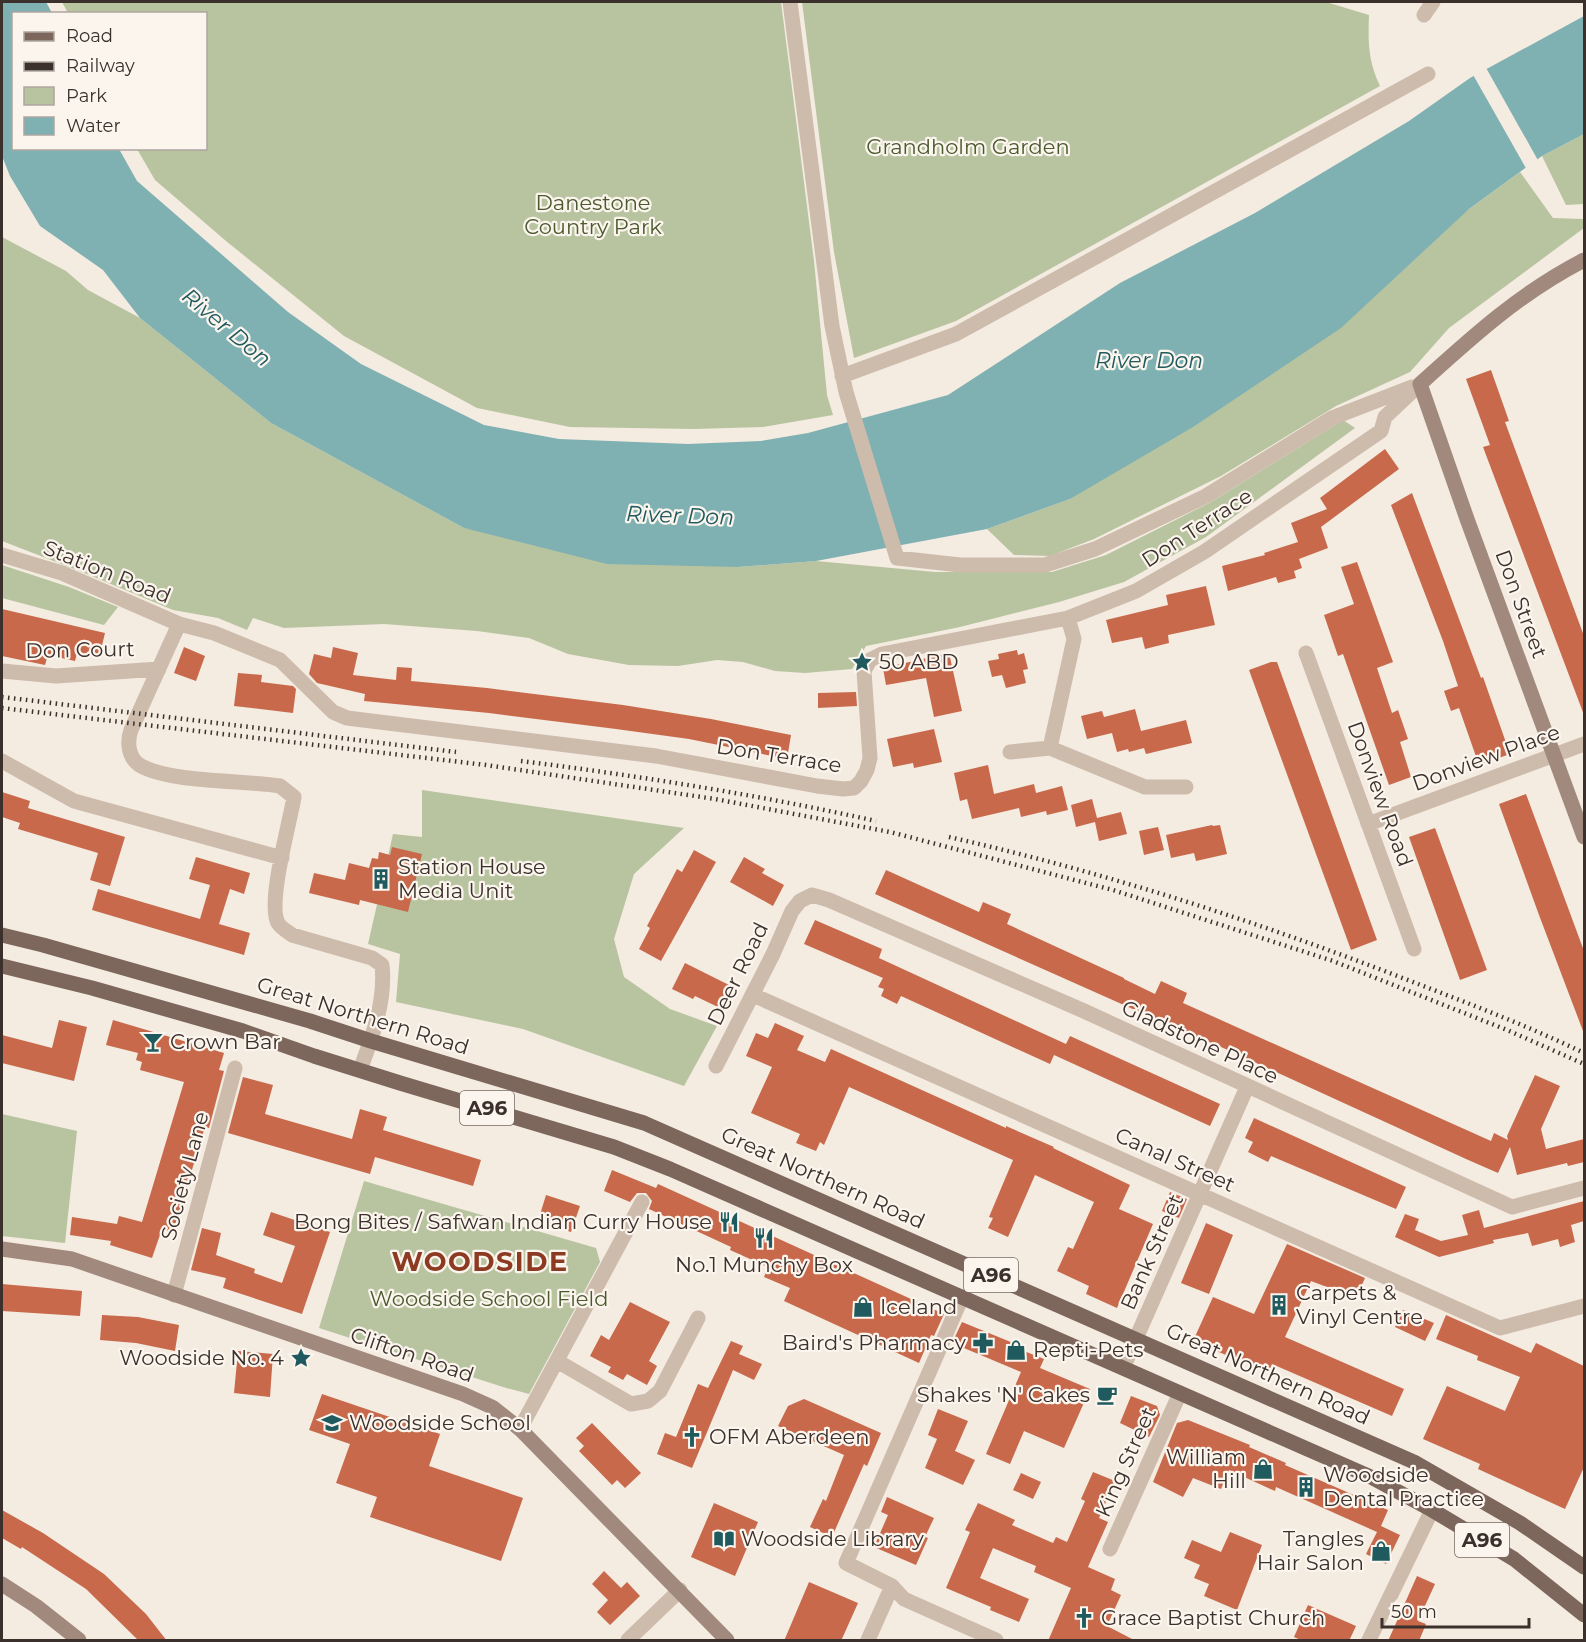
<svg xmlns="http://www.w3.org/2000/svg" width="1586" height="1642" font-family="Montserrat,sans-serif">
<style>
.green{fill:#b8c4a0}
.water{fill:#7fb0b2}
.pier{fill:#f4ebe1}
.building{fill:#c8694b}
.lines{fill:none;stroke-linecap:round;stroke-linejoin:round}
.street{stroke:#cdbbac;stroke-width:15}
.secondary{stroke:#a18a7d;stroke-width:15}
.primary{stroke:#7d675c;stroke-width:15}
.rail{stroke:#3b302b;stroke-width:4.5;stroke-dasharray:1.5 4.5;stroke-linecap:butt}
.labels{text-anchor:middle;stroke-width:4.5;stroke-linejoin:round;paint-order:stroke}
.shield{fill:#fbf5ee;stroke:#756b66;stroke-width:1.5}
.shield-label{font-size:20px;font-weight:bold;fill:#3b302b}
.park-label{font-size:21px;fill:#4a5a2e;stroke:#fbf5ee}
.street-label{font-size:21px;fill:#3b302b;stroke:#fbf5ee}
.poi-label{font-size:21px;fill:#3b302b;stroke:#fbf5ee;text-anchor:start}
.water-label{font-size:22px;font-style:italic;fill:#1f5a5e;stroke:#fbf5ee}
.district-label{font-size:27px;font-weight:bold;letter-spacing:1.5px;fill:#8c3b22;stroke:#fbf5ee}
</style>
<rect width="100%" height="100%" fill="#f4ebe1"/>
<path class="green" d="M62,2H781L814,261L827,395L833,415L763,427L694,429L570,427L477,408L344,336L226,241L155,180L137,149L206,148V14L68,13Z
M802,2H1326L1369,15C1368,42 1368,61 1380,86L956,321L854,358L834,252Z
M1584,134V204L1566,205L1542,156Z
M1520,172L1553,218L1584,219V228L1449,328L1410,372L1336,406L1221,476L1094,539L1050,556L1014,555L987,529L1070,499Z
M2,237L66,271L88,290L140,318L271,423L464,528L738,567L816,561L935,572H1052L1106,555L1211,502L1343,420L1355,428L1206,537L1124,582L1059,602L960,627L866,646L852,669L805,673L775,671L743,662L717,660L678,666L629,665L568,654L529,638L477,631L384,624L284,628L253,618L247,630L218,618L173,610L82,572L2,541Z
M2,565L69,587L118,607L104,625L2,598Z
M422,790L684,828L634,874L614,939L624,977L670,1009L717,1026L684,1086L523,1029L396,1002L400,954L368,944L393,834L422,837Z
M2,1114L77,1131L65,1243L2,1236Z
M364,1181L596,1248L600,1262L529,1394L503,1387L319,1328Z"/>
<path class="water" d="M2,2H46L52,13L14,14V148L119,149L137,181L288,312L361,364L484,425L559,439L688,444L761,441L808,433L948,395L1120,283L1255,213L1409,121L1470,78L1584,16V134L1542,156L1469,209L1341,328L1193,427L1070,499L987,529L816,561L738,567L607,564L464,528L271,423L140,318L103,270L40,226L10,176L2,156Z"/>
<path class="pier" d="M1485,66L1539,162L1527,170L1472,73Z"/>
<path class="building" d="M1491,370L1509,421L1505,422L1584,636V715L1483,447L1490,445L1466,379Z
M1385,449L1399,469L1321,527L1328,548L1299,559L1302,568L1294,571L1296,578L1278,583L1276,577L1228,591L1222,566L1265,555L1264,553L1298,542L1291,523L1327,509L1320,498Z
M1412,493L1481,678L1483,677L1510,754L1479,765L1459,708L1451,711L1444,691L1458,686L1443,641L1391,505Z
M1357,562L1393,662L1377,668L1392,713L1398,710L1408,739L1400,742L1411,777L1389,785L1343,654L1338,656L1324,615L1354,604L1341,567Z
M1206,586L1215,625L1168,635L1169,643L1145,649L1142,637L1112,643L1106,620L1168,605L1166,595Z
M2,609L105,633L99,658L77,653L75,661L48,655L45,665L2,656Z
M184,647L205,656L196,681L174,673Z
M333,647L358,653L353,675L396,680L397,667L412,668L411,681L487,688L623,705L711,719L791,735L787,759L689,739L616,729L489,713L364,701L365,694L317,683L309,674L314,654L331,658Z
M1017,650L1018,655L1024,653L1028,669L1023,670L1026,683L1006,688L1002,675L992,677L988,661L999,659L998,654Z
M949,653L962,711L934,717L926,678L886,685L883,668Z
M1271,662H1277L1377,940L1351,950L1249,670Z
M238,673L262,675L261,682L293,686L296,689L293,713L234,706Z
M856,692L857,706L818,708V693Z
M1135,709L1141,731L1186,720L1192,743L1146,754L1144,748L1129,752L1128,749L1117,752L1112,733L1087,739L1081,716L1102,711L1104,717Z
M934,729L942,762L914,768L913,763L893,767L887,739Z
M988,765L994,794L1034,784L1036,793L1062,786L1068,810L1047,815L1046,811L1021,817L1019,808L972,819L967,799L960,801L954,773Z
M2,792L30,801L28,808L125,837L110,886L90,880L98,853L18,829L20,823L2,817Z
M1526,794L1584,951V1030L1583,1031L1539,915L1499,804Z
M1092,799L1097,818L1121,812L1127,834L1099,841L1095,822L1076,827L1071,805Z
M1212,825L1213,826L1220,825L1227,854L1196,861L1194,853L1171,858L1166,835Z
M1158,827L1164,850L1144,855L1139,831Z
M1435,828L1487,970L1460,980L1409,837Z
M392,847L422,854L408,912L360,900L359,905L309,893L314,873L345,880L349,863L369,868L372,858L378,859L379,852L390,855Z
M694,850L716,862L661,961L639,949L650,928L647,926L666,890L677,869L682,872Z
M196,857L250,873L244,894L230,889L219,924L250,933L244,955L92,910L98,889L200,919L210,885L189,879Z
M744,857L765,869L762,873L784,885L773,906L730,882Z
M886,870L979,912L983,902L1011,914L1007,924L1124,978V979L1155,994L1161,981L1187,993L1183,1003L1491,1141L1494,1133L1508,1140L1507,1136L1535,1075L1560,1086L1541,1129L1546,1149L1584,1139V1162L1568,1166L1567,1163L1517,1175L1510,1147L1498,1173L1466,1159L1228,1050L1171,1026L875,894Z
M815,920L882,949L879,958L1031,1028L1066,1044L1070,1036L1220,1104L1210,1126L1054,1055L1050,1064L901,996L897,1004L881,996L884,989L878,987L883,978L804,944Z
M685,963L729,985L718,1007L695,996L693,999L672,989Z
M59,1020L87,1027L74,1081L2,1063V1035L52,1048Z
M113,1020L224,1053L219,1070L224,1071L209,1128L205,1127L173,1232L162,1229L152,1258L110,1245L111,1241L70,1235L72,1217L117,1224L119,1216L142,1222L184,1082L140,1070L142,1062L136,1060L138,1053L106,1045Z
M775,1023L804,1036L797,1050L825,1062L831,1049L1006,1128V1126L1054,1147L1053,1148L1130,1185L1119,1209L1153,1224L1117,1308L1086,1294L1089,1286L1057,1271L1068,1247L1073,1249L1094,1202L1035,1175L1008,1237L988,1228L993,1218L989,1217L1013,1160L849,1087L824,1145L820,1142L816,1151L796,1143L800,1134L751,1113L772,1067L746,1056L756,1033L768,1038Z
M243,1077L273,1085L265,1114L352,1139L360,1109L387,1117L383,1130L481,1160L473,1186L375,1157L370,1174L228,1133Z
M1254,1118L1406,1187L1396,1209L1271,1156L1268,1162L1248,1152L1253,1142L1245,1138Z
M612,1170L656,1188L658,1184L944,1314L934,1336L931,1335L919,1363L784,1301L790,1288L764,1277L768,1267L730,1250L731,1247L649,1209L652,1201L646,1193H637L630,1202L604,1191Z
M1170,1192L1187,1199L1179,1218L1162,1211Z
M546,1195L580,1206L571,1232L538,1221Z
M1584,1201V1221L1571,1225L1575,1242L1560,1247L1558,1239L1532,1246L1528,1233L1493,1240L1494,1243L1439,1257L1395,1237L1405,1214L1419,1219L1415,1230L1441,1241L1468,1235L1462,1215L1479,1210L1484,1228Z
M271,1212L330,1232L302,1314L223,1288L226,1278L191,1270L202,1228L221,1233L216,1255L255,1269L254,1273L282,1283L295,1246L263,1235Z
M1206,1223L1233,1235L1209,1294L1181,1283Z
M1287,1244L1365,1278L1356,1298L1311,1281L1285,1337L1404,1389L1392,1416L1272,1364L1268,1373L1193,1341L1213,1297L1254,1314Z
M2,1284L82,1291L80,1316L2,1311Z
M630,1302L670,1322L649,1361L657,1366L647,1385L627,1374L623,1380L608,1372L611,1367L590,1356L601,1335L609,1340Z
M1403,1310L1434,1323L1425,1341L1395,1327Z
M102,1315L138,1317L179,1325L175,1351L136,1343L100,1340Z
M1446,1315L1531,1353L1536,1343L1584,1366V1467L1565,1509L1478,1469L1480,1464L1423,1439L1447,1386L1505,1411L1520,1377L1477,1360L1478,1356L1436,1339Z
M962,1322L1025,1348L1024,1351L1044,1359L1040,1368L1090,1389L1064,1448L1024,1431L1010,1464L986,1454L1021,1372L952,1343Z
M731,1341L743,1346L739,1354L762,1364L754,1380L733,1370L692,1468L657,1454L665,1433L676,1437L698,1384L708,1388Z
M238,1351L273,1354L270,1397L234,1393Z
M322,1394L440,1434L429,1466L523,1498L501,1561L370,1517L377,1497L336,1483L350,1444L309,1430Z
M1131,1396L1157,1406L1160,1415L1149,1437L1120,1423Z
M804,1399L881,1433L867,1466L864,1464L832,1537L810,1527L823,1499L826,1501L844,1455L778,1426L788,1406Z
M938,1409L968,1421L955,1451L975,1460L963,1485L925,1468L937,1439L928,1435Z
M1188,1420L1250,1445L1249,1447L1286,1463L1285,1465L1388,1510L1381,1526L1400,1535L1386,1564L1366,1554L1377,1532L1276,1487L1275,1491L1229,1470L1221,1489L1193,1478L1183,1497L1153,1482L1177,1423Z
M592,1423L641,1473L625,1488L617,1480L612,1485L579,1451L584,1446L576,1438Z
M1093,1472L1115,1481L1099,1518L1108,1522L1088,1567L1115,1579L1111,1590L1121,1595L1107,1626L1136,1641H1048L1071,1588L1034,1572L1036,1566L993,1548L980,1578L1029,1599L1019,1622L990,1610L991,1607L946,1588L970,1532L965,1530L978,1503L1015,1520L1012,1525L1053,1543L1056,1537L1067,1542L1085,1501L1081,1499Z
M1021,1473L1041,1482L1033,1499L1013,1490Z
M887,1497L934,1518L925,1537L928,1538L916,1565L874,1547L888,1515L881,1512Z
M714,1503L758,1522L735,1576L691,1557Z
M2,1510L43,1533L104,1574L146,1614L167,1641H139L86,1589L22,1547L21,1549L2,1538Z
M1230,1532L1262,1545L1237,1610L1204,1596L1209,1584L1194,1578L1200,1565L1184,1558L1192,1540L1221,1552Z
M604,1571L621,1588L627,1582L640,1596L610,1625L597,1612L608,1600L592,1584Z
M1417,1576L1435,1584L1418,1621L1426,1624L1419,1641H1388Z
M809,1582L858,1603L841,1641H784Z
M1308,1605L1356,1626L1349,1641H1303L1294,1637Z"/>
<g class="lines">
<path class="street" d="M790,2L832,326L846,392L897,558L960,565H1045L1095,549L1206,496L1332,418L1412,387
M1424,15L1433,2
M842,376L956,334L1428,74
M2,555L62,573L179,624L214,633L280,660L333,712L347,718L656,756L817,786L843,789L854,788L861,781L867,770L870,758L864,671L870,660L882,654L1068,618L1136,591L1204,552L1381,431L1385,417L1420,384
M1068,618L1074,639L1050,748L1145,787H1186
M179,624L131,730C127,741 128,756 138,764C166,783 244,780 280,786L294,797C290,822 267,903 278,923C281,928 287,931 292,935L372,958L382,965C386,1001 372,1038 360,1070
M1306,653L1414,949
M2,671L56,676L159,669
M1010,752L1050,748
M2,761L74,801L282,858
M1368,824L1584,744
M753,995L1500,1328L1584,1306
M716,1066L773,954L792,911L800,901L812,895L829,900L1084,1011L1512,1207L1584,1188
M174,1295L235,1068
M962,1297L846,1563L892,1586L904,1599L996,1640
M557,1361L631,1404L648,1401L660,1391L698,1318
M1123,1368L1247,1087
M520,1429L642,1202
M1110,1549L1180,1393
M628,1640L680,1590
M868,1640L892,1586
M1369,1640L1432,1510"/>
<path class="secondary" d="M1584,260C1520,293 1473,336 1420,384L1467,519L1584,837
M2,1249L72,1259L463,1394L492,1407L520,1429L727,1640
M2,1584L36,1606L79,1640"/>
<path class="primary" d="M2,935L43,945L310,1021L371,1041L644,1123L1414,1462L1520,1523L1584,1567
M2,966L92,988L243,1031L314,1056L400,1083L614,1147L670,1169L1371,1477L1432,1510L1514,1559L1584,1615"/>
<path class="rail" d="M2,697L456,752
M2,708L486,765L715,799L890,832L1113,890L1333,961L1507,1030L1584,1064
M521,761C640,776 759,795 876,821
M949,837C1103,872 1253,920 1400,977C1462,1001 1524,1024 1584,1053"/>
</g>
<defs>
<g id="sight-bare" transform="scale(1.62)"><path d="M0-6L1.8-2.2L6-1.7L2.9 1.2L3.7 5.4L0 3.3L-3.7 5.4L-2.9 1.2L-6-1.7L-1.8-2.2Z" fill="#1f5a5e" stroke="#fbf5ee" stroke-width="2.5" paint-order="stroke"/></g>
<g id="building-bare" transform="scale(1.62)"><path d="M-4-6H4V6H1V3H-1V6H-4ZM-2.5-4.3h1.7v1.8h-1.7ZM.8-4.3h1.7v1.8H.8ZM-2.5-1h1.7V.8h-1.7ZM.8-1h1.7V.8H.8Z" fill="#1f5a5e" stroke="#fbf5ee" stroke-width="2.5" paint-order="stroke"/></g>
<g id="bar-bare" transform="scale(1.62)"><path d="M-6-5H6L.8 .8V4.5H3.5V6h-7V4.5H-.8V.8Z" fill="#1f5a5e" stroke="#fbf5ee" stroke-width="2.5" paint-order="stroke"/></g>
<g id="restaurant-bare" transform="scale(1.62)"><path d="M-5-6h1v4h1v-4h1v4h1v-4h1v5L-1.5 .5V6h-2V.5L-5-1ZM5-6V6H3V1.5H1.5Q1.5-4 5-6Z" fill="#1f5a5e" stroke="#fbf5ee" stroke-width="2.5" paint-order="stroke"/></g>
<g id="shop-bare" transform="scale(1.62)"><path d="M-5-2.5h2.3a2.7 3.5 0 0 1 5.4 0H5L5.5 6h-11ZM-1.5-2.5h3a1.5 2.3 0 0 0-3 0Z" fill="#1f5a5e" stroke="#fbf5ee" stroke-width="2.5" paint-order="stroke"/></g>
<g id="pharmacy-bare" transform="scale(1.62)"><path d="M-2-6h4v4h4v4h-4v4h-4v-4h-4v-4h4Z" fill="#1f5a5e" stroke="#fbf5ee" stroke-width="2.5" paint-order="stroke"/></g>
<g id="cafe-bare" transform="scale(1.62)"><path d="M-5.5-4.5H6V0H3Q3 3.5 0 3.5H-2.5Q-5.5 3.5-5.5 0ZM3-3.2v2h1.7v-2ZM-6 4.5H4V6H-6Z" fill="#1f5a5e" stroke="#fbf5ee" stroke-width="2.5" paint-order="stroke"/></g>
<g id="school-bare" transform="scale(1.62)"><path d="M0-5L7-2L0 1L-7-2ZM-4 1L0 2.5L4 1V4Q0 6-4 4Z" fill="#1f5a5e" stroke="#fbf5ee" stroke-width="2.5" paint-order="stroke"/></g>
<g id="church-bare" transform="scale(1.62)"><path d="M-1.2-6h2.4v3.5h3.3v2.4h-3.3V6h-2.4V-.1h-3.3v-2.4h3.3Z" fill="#1f5a5e" stroke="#fbf5ee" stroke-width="2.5" paint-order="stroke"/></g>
<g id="library-bare" transform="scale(1.62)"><path d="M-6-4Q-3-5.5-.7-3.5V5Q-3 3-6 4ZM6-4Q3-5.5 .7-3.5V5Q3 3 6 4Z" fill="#1f5a5e" stroke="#fbf5ee" stroke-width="2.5" paint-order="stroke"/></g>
</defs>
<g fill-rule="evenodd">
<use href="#sight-bare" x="862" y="662"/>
<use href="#building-bare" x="381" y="879"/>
<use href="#bar-bare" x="153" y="1042"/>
<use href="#restaurant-bare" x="729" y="1222"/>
<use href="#restaurant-bare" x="764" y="1238"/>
<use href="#building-bare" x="1279" y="1305"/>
<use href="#shop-bare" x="863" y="1307"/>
<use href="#pharmacy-bare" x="983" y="1343"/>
<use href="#shop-bare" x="1016" y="1350"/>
<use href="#sight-bare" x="301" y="1358"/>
<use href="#cafe-bare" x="1107" y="1395"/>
<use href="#school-bare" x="332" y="1423"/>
<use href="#church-bare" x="692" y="1437"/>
<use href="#shop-bare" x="1263" y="1469"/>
<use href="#building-bare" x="1306" y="1487"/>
<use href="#library-bare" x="724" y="1539"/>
<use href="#shop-bare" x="1381" y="1551"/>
<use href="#church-bare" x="1084" y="1618"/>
</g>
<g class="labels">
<g class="shield">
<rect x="460" y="1091" width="54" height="34" rx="4.5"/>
<rect x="964" y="1258" width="54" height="34" rx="4.5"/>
<rect x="1455" y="1523" width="54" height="34" rx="4.5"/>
</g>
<g class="shield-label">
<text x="487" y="1115">A96</text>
<text x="991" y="1282">A96</text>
<text x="1482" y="1547">A96</text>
</g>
<g class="park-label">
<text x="968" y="154">Grandholm Garden</text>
<text x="593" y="210">Danestone<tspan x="593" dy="24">Country Park</tspan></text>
<text x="489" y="1306">Woodside School Field</text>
</g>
<g class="street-label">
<text transform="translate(1197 528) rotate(-33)" y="7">Don Terrace</text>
<text transform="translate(107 572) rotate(22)" y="7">Station Road</text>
<text transform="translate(1521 604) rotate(70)" y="7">Don Street</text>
<text transform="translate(80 650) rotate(-1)" y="7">Don Court</text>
<text transform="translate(779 756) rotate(9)" y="7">Don Terrace</text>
<text transform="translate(1486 758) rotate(-20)" y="7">Donview Place</text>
<text transform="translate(1380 794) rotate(70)" y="7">Donview Road</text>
<text transform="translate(738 974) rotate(-64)" y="7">Deer Road</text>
<text transform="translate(363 1016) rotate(17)" y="7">Great Northern Road</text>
<text transform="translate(1200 1042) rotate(25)" y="7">Gladstone Place</text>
<text transform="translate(1175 1160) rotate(24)" y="7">Canal Street</text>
<text transform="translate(185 1176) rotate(-75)" y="7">Society Lane</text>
<text transform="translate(823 1178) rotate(24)" y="7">Great Northern Road</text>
<text transform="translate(1152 1252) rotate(-66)" y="7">Bank Street</text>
<text transform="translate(412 1355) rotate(19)" y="7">Clifton Road</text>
<text transform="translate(1268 1374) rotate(24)" y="7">Great Northern Road</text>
<text transform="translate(1126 1462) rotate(-66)" y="7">King Street</text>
</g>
<g class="poi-label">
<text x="879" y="669">50 ABD</text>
<text x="398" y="874">Station House<tspan x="398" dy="24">Media Unit</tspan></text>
<text x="170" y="1049">Crown Bar</text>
<text x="712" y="1229" text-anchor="end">Bong Bites / Safwan Indian Curry House</text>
<text x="764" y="1272" text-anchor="middle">No.1 Munchy Box</text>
<text x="1296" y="1300">Carpets &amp;<tspan x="1296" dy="24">Vinyl Centre</tspan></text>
<text x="880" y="1314">Iceland</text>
<text x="966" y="1350" text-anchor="end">Baird's Pharmacy</text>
<text x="1033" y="1357">Repti-Pets</text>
<text x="284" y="1365" text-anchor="end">Woodside No. 4</text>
<text x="1090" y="1402" text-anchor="end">Shakes 'N' Cakes</text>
<text x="349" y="1430">Woodside School</text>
<text x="709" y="1444">OFM Aberdeen</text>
<text x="1246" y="1464" text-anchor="end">William<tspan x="1246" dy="24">Hill</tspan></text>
<text x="1323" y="1482">Woodside<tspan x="1323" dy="24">Dental Practice</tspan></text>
<text x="741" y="1546">Woodside Library</text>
<text x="1364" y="1546" text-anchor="end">Tangles<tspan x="1364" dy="24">Hair Salon</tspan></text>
<text x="1101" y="1625">Grace Baptist Church</text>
</g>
<g class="water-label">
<text transform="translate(227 327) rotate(40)" y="8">River Don</text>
<text x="1149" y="368">River Don</text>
<text transform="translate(680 515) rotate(2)" y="8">River Don</text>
</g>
<g class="district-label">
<text x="480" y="1271">WOODSIDE</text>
</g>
</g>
<rect width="1586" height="1642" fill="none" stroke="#3b302b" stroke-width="6"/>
<rect x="12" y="12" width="195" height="138" fill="#fbf5ee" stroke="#aea6a0" stroke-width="1.5"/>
<rect x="24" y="32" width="30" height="9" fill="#7d675c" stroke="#aea6a0" stroke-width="1.5"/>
<text x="66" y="42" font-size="18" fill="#3b302b">Road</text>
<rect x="24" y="62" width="30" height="9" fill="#3b302b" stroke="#aea6a0" stroke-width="1.5"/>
<text x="66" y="72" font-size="18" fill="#3b302b">Railway</text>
<rect x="24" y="87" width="30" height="18" fill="#b8c4a0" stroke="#aea6a0" stroke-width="1.5"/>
<text x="66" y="102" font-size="18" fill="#3b302b">Park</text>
<rect x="24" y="117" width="30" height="18" fill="#7fb0b2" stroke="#aea6a0" stroke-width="1.5"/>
<text x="66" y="132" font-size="18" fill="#3b302b">Water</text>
<path d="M1382 1618v9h147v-9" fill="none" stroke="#3b302b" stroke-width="3"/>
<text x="1391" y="1618" font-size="18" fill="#3b302b" stroke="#fbf5ee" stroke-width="4.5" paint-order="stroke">50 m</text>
</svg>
